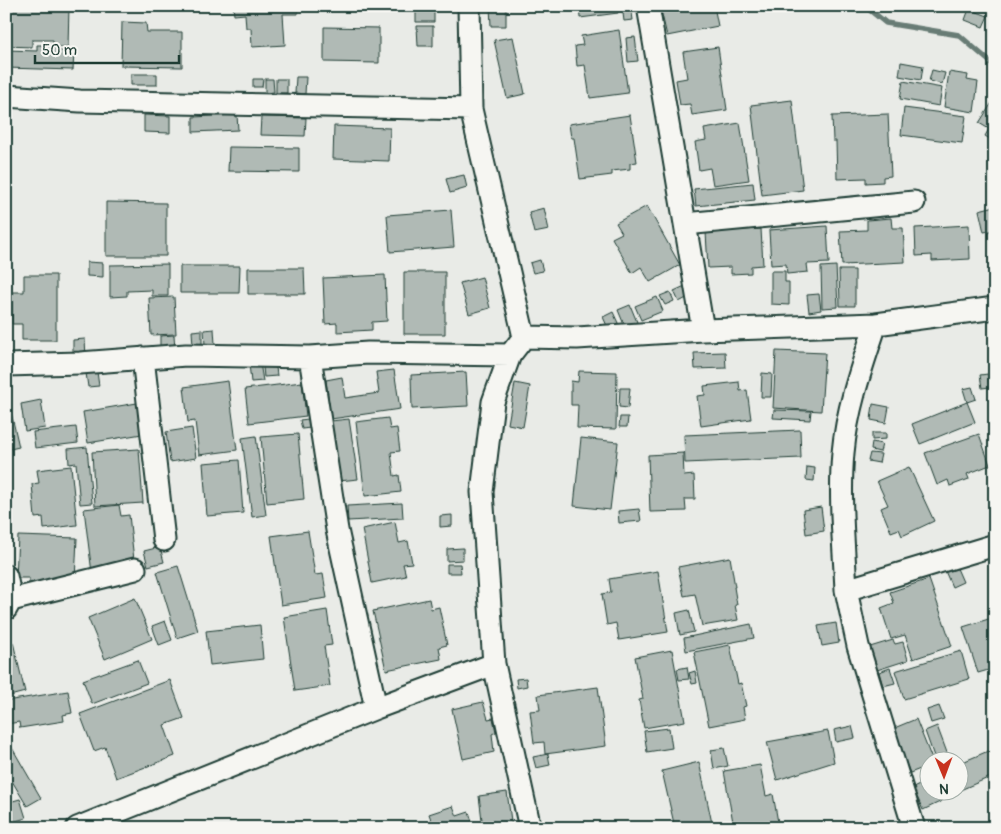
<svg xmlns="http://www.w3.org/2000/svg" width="1001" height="834" font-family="Pangolin,sans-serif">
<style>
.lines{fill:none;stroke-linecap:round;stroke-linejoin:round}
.stream{stroke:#687c75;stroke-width:5.5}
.building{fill:#b0bab5;stroke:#1f3d34}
.street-casing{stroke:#1f3d34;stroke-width:25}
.street{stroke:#f6f6f2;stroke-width:21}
</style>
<rect width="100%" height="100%" fill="#e9ebe7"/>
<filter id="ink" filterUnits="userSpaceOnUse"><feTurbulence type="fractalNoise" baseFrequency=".02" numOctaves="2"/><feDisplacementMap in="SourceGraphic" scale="10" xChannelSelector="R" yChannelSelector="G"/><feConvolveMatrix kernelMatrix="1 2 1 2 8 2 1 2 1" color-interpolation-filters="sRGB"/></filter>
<g filter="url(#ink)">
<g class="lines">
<path class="stream" d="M865,6L886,23L959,35L995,66"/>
</g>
<path class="building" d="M6,6H69L68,47H53V40H32V47L6,46Z
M233,6H298V14H283L285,45L252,47L251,28H246L245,14L234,15Z
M416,6H434V22H416Z
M490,6H506V26H491Z
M579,6H617L618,13L580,18Z
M622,6H631L633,20L624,21Z
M660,6H714L718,26L667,36Z
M969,9L988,16L983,27L965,20Z
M122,22L146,23L147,32H182V67L121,66Z
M417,26H433V46H418Z
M324,27L379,28V63L324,62Z
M619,30L628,93L590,98L585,65L577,66L575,46L583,45L581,36Z
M513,37L525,94L507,98L494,40Z
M635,37L638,61L628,62L626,38Z
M37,45H52V48L57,47V51H74L73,70L6,68L7,50L37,51Z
M718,47L727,110L692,115L690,104L680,105L676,80L687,78L683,52Z
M901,62L923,66L921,80L899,76Z
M932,70L945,73L942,84L929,81Z
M949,72L968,75L967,80L978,82L974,112L944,107Z
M131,74H157V85H131Z
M296,77H306L305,94L295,93Z
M253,79H263L262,87H253Z
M265,79H273L274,92L265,93Z
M276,79H287V93H276Z
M903,81L942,88L939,106L900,99Z
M995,98V142L985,136L989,129L979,123Z
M792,100L803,190L762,195L751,105Z
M904,108L966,116L962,143L901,135Z
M888,114L891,176L883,177V182L866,183V178L837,179L836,141H833L832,116Z
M144,115L170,116V133L144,132Z
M237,115L238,130L193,132V117Z
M630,115L637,162L630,163V169L612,171V175L580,179L574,138H571L569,124Z
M261,117L306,118L305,136L260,135Z
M740,123L749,180L713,185L710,168L699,170L695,142L706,140L704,129Z
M334,126L390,128L389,161L333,159Z
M229,147L299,148V172L228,171Z
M464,175L467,188L450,193L446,179Z
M753,183L755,200L696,206L694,189Z
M106,202L166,203V256H106Z
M647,206L680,265L650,282L641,267L632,273L612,238L622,233L616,223Z
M995,206V230L984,232L979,210Z
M544,208L549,230L534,233L529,212Z
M451,210L454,247L390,252L387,215Z
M891,218L892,228H903L905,262L842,265L840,231L867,230V220Z
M969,225L970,259L932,261V255L916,256L915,228Z
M827,226L829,263L807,264L808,272L787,274L786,264L771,265L769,230Z
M761,229L763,265L751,266V273L731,274V267L708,268L706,232Z
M540,260L543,271L533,273L530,263Z
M87,262L103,263V277L87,276Z
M168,264V296H152V290L127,291V296L110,297V265Z
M180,266H240L239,293H180Z
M836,266L838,307L822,308L821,267Z
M248,268H304L305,294H248Z
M839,270H855V306H840Z
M771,271H785V282H789V305L771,304Z
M404,272H445V334H404Z
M24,275H56V340H22V324H12V292H24Z
M385,275L387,321L372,322V330L337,332V323L325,324L323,278Z
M482,277L490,308L469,314L460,283Z
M687,285L692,295L679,302L674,291Z
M670,292L674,301L665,305L660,296Z
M819,294L821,310L809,312L807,295Z
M174,297L176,334L151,335L149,298Z
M657,297L663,311L641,320L635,306Z
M630,305L637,322L625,327L618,310Z
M613,312L618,323L608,328L603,317Z
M214,329L215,344L205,345L204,330Z
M202,330V345L193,346L192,331Z
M174,335L175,350L160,351V336Z
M85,339L86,357H73V340Z
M776,351L825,353L821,411L773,408Z
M725,352L726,368L695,369L694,353Z
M260,363L263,381L251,382L249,364Z
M263,367H276L277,376L264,377Z
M394,370L400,409L331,419L326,380L342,377L345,398L379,393L376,372Z
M579,371L617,372L616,429L577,428L578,405H571V381L578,382Z
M97,372L99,386L88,387L86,373Z
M466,372L468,406L412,409L411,375Z
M762,373L772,374L771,397H761Z
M988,374L990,387L982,388L980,375Z
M228,381L237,450L199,455L195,421L188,422L184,387Z
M302,382L306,416L249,423L245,389Z
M739,382L740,391L747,390L751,419L701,426L697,396L705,395L704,386Z
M515,383L530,386L523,427L508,424Z
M972,387L976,399L967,402L963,389Z
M620,388H630L628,408L619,407Z
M6,399H8L19,447L6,450Z
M41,400L45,428L25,431L21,404Z
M967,402L975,422L920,444L912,424Z
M137,403L142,434L88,443L83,412Z
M873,404L889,407L886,423L871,420Z
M774,410L811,411L810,420L773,418Z
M620,417H628L627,427H619Z
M388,418L390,429L397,428L400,451L391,452L394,476L399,475L401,492L365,496L356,422Z
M308,419L310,428L302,429L300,420Z
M349,419L358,479L339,481L331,421Z
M76,427L78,443L35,448L33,432Z
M192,428L196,458L170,462L166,432Z
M800,430L801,458L685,463L684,435Z
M872,433H886V439L872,440Z
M298,434L304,499L267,503L261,437Z
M979,434L990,465L967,474L969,479L950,486L948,480L937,485L925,453Z
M256,436L266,515L252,517L242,438Z
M581,438L618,442L610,510L574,506Z
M872,442L882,444L880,452L871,450Z
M87,447L92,503L80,504L76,463L69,464L68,449Z
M139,449L143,503L95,506L92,452Z
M683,453L684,476L694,475L695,499H685L686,511L650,512L648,455Z
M870,453L881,454L879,463L868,461Z
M239,460L243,513L207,516L203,463Z
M71,466L77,525L44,529L43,517L35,518L32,484L39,483L37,470Z
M807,467L815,468L814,481L806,480Z
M909,467L934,521L902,536L899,529L891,532L881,508L888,505L877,481Z
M402,503L403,518L348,521L347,506Z
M119,505L121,516L129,515L134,560L92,573L84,509Z
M821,507L824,531L806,534L803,510Z
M639,509L641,521L619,523L618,511Z
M452,515V526L440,527V516Z
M395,522L399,543L408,541L412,563L403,564L406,576L372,583L362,529Z
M308,531L315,575L323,574L327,598L281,605L271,536Z
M18,536L77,538L75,580L29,585V578H16Z
M160,547L164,562L148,566L144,551Z
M463,548V560L447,561V549Z
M730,557L735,587H734L737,605H735L738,620L702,626L695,594L684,596L678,567Z
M447,564H460L461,573H447Z
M178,566L198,631L177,638L157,572Z
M956,566L963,582L952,587L945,571Z
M658,571L668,632L619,640L616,623L607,625L602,594L611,592L609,579Z
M929,579L952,646L913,659L905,635L891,639L881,608L894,603L890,592Z
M135,598L152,639L105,659L88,618Z
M429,599L431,609L439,607L447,645L439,647L441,659L386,670L373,611Z
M327,610L332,645L324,646L330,686L295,691L284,617Z
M689,610L694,632L680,635L676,613Z
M995,617V668L978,673L963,627Z
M165,621L172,640L159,645L152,626Z
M836,623L839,643L822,646L818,626Z
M751,624L754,638L686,651L684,638Z
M260,625L263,659L210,665L206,631Z
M893,640L895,644L903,642L908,660L877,670L870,647Z
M13,642L25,692L6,697V644Z
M730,645L738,684L741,683L746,706L743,707L745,719L709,726L694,652Z
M672,650L685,721L644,728L639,700L643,699L635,657Z
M961,651L969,679L904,699L895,671Z
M138,660L147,683L92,704L83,680Z
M687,667L689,679L679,680L677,669Z
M890,668L895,683L883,686L879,672Z
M695,671L697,683L692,684L689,673Z
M526,678L527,686L517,688L516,679Z
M170,680L184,718L164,725L175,756L116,778L105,747L94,751L80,714Z
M598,687L606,746L545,754L544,742L534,743L530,711L540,710L538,695Z
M68,691L72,713L63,715L64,721L20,728L19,722L7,724L6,701Z
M483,702L488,719L493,718L496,732L492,734L494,752L463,759L452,709Z
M939,706L944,719L931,723L927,710Z
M916,719L933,762H928V766L910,773L892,729Z
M852,726L855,738L836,742L834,730Z
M937,726L949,758L940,762H936L925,731Z
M669,728L672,748L647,752L644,731Z
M828,731L834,762L777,780L767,742Z
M11,746L41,798L27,806L6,771V749Z
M724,748L728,766L714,769L711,750Z
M995,748V775L958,791V764Z
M548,754L550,765L536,768L533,757Z
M699,762L713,828H675L662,771Z
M760,765L766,796L773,794L779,828H734L724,771Z
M928,781V792H938L942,801L923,810L913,788Z
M507,792L512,828H483L479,796Z
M20,799L26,818L6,824V803Z
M453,806L457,816L469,812L474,828H426L433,825L429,814Z
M564,822L565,828H547V825Z"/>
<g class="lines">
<g class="street-casing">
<path id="street" d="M469,6L471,109L524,337
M648,6L703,330
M6,96L80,101L471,109
M685,224L914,202
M310,357L337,530L376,708
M143,358L164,540
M6,365L80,363L186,355L310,357L368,353L510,355
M6,576L11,600L6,609
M846,590C844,546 839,497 843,453C847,408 862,366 876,324L995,308
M11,600L135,569
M77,828L376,708L494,664
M530,828L494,664L482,492L493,402L510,355L524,337L577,338L703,330L876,324
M914,828L858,646L846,590L995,545"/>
</g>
<use href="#street" class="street"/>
</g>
</g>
<rect width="1001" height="834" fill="none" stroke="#f6f6f2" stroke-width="25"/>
<rect x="12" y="12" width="976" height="809" fill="none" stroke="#1f3d34" stroke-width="2" filter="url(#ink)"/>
<g transform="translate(944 776) rotate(179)"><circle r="24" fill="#f6f6f2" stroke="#a0aca6"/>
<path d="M0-4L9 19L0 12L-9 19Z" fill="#c8321e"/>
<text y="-8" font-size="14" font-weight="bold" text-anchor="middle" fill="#1f3d34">N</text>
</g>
<path d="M35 55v8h144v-8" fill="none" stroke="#1f3d34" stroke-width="2.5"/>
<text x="42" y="55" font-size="15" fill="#1f3d34" stroke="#f6f6f2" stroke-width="4" paint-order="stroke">50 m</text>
</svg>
